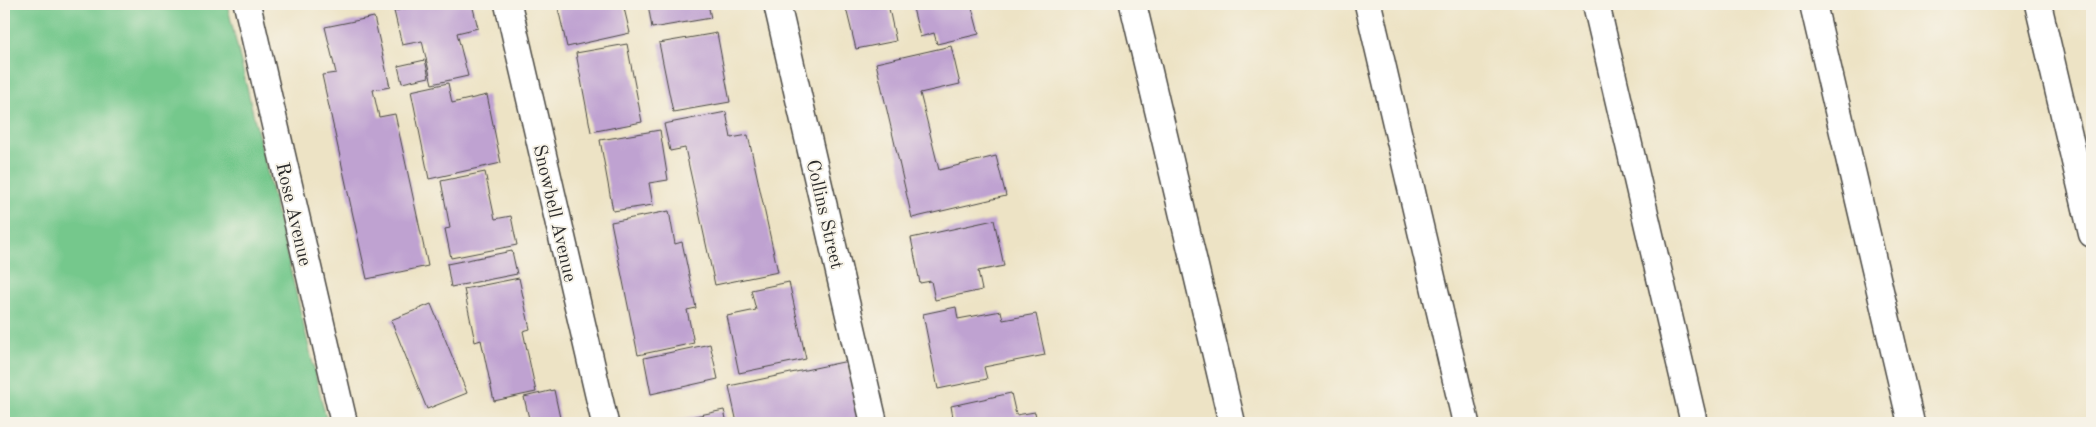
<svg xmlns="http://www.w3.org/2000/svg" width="2096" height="427" font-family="'Old Standard TT',serif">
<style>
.green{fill:#74c88c;stroke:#507a5c}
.building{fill:#bfa2d1}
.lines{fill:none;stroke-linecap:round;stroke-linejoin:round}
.minor-casing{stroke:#484742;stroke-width:29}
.minor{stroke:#fff;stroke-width:26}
.labels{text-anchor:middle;stroke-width:4;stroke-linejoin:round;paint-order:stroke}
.street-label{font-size:19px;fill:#2b2b2b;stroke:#f7f3e8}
</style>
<rect width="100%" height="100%" fill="#f7f3e8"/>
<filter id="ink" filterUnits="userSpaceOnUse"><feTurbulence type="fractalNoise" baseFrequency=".02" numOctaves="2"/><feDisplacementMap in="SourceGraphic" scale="10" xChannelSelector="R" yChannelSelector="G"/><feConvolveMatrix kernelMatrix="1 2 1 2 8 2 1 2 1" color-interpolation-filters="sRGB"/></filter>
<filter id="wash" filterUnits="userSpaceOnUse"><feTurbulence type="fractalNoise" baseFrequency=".0096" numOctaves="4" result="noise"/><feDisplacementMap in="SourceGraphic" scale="20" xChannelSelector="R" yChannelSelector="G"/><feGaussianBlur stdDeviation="1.12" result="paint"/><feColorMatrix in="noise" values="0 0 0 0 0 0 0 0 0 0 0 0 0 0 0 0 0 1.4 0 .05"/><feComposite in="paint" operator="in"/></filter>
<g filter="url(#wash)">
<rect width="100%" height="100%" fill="#ede3c5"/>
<path class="green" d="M4,4H227L327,423H4Z"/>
<g id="blocks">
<path class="building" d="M425,4H472L478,28L457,33L468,76L432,84L422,41L402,45L394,11Z
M557,4H607L608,6L623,4L630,33L567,47Z
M648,4H708L711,18L652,28Z
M845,4H888L896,41L856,49Z
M912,4H971L979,34L937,44L934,33L920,37Z
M374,17L390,87L373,90L379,117L395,114L428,266L367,279L322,75L336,73L325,27Z
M717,33L730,102L673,112L659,43Z
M627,44L642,122L591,132L576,53Z
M951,46L960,84L920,93L939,170L996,156L1006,196L912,218L876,63Z
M425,60L429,77L402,83L398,66Z
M448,83L452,103L487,95L501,163L429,179L411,91Z
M726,112L731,138L748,135L778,272L715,285L685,148L670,151L664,124Z
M660,130L668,180L649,183L653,205L613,211L600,140Z
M485,172L495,219L511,216L517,245L451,258L445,229L450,228L441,181Z
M669,211L675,244L682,242L696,308L687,310L694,343L638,355L611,222Z
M994,220L1004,266L978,271L982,290L935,300L931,281L920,283L911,238Z
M512,251L517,274L451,287L447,264Z
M519,278L530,329L523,331L536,392L494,401L481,340L475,342L464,289Z
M789,282L806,359L739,373L727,316L756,310L751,290Z
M431,304L467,393L427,409L391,320Z
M956,307L958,319L1001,311L1003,320L1036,314L1045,355L984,367L987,379L938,389L923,314Z
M710,344L718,379L651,394L644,358Z
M848,361L861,423H737L729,386Z
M554,390L560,418L530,423L524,397Z
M1011,393L1016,415L1035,412L1037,423H954L951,406Z
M724,410L727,423H672L671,421Z"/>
</g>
</g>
<g filter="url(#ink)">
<use href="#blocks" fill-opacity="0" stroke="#484742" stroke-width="1"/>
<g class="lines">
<g class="minor-casing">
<path id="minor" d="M247,4L344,423
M508,4L605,423
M777,4L874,423
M1133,4L1232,423
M1368,4L1466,423
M1596,4L1694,423
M1813,4L1911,423
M2038,4L2092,234"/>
</g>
<use href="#minor" class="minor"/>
</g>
</g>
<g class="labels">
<g class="street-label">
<text transform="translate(556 213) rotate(77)" y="7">Snowbell Avenue</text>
<text transform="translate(295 214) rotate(77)" y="7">Rose Avenue</text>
<text transform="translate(826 214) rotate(77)" y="7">Collins Street</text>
</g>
</g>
<rect width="2096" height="427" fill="none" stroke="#f7f3e8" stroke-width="20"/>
</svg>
